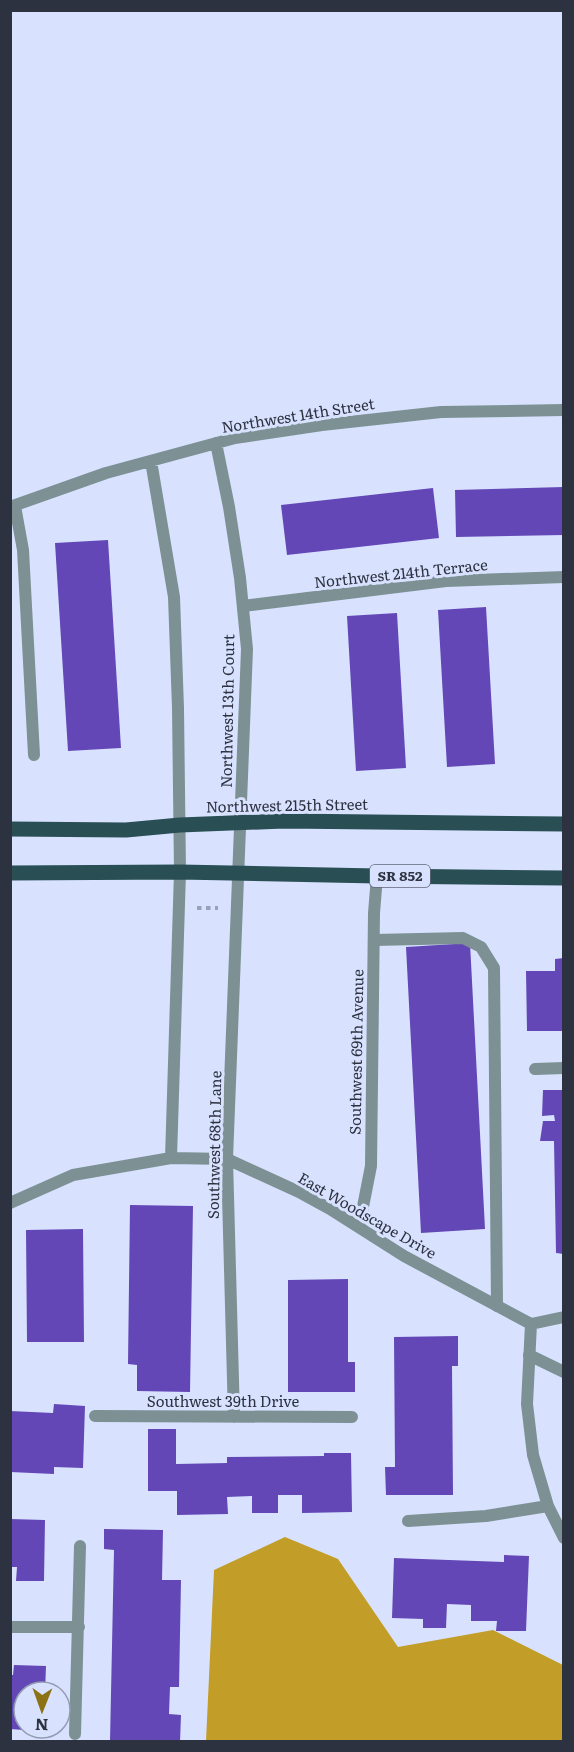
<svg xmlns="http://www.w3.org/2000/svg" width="574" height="1752" font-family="Literata,serif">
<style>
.water{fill:#c29d27}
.building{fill:#6347b6}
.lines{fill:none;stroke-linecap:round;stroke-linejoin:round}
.path{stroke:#9aa2ba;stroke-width:4;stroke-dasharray:4.5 4.5;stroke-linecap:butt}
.lane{stroke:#7d9194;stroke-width:12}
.street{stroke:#7d9194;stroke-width:12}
.primary{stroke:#294e54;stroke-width:15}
.labels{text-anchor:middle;stroke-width:6;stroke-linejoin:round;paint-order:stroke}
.shield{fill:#d8e2ff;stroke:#606779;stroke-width:1.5}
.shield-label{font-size:14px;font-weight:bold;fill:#2d3240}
.street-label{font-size:15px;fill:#2d3240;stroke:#d8e2ff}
</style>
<rect width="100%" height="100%" fill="#d8e2ff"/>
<path class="water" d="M285,1537L338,1559L398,1647L493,1630L563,1665V1741H206L214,1570Z"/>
<path class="building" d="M564,487V535L456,537L455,490Z
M433,488L439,538L287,555L281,505Z
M108,540L121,748L68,751L55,543Z
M486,607L495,764L447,767L438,610Z
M397,613L406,768L356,771L347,616Z
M470,943L485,1229L421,1233L406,947Z
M564,958V1031H527L526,971H555V959Z
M543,1090H564V1254L556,1253L554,1141H540L543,1121H555L554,1115L542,1116Z
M130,1205L193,1206L190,1392L137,1391V1365L128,1364Z
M83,1229L84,1342H27L26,1230Z
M348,1279V1362H355V1392H288V1280Z
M458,1336V1366H452L453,1495H386L385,1467H395L394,1337Z
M54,1404L85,1406L83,1468L54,1467V1474L10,1472V1411L53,1413Z
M148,1429H176V1464L227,1463V1457L324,1456V1453H351L352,1512L302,1513V1495H278V1513H252V1496L227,1497L228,1514L177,1515V1491H148Z
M10,1519L45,1520L44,1581H16L17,1567H10Z
M104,1529L163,1530L162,1580H181L179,1687H170L169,1714L181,1715L180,1742L110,1741L114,1550L104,1549Z
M504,1555L529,1556L526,1631H496L497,1621H471V1605L447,1604L446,1628H423V1619L392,1618L394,1558L504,1562Z
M14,1665L46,1666L45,1692H24V1730L10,1729V1675H13Z"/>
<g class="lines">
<path class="path" d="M197,908H218"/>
<path class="lane" d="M15,506L23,550L34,755
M243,606L446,581L564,577
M374,940L463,938L481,947L494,968L497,1306
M529,1355L564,1372"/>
<path class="street" d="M216,443L229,507L240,578L247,649L227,1159L234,1417
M151,461L174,597L178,708L180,872L171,1158
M10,507L106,473L235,438L322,425L441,412L564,410
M535,1069L564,1068
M10,1203L73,1175L171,1158L227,1159L299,1192L330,1209L404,1256L531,1324L564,1317
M359,1227L371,1166L374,913L377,876
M531,1324L527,1404L533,1455L548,1506L564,1538
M95,1416L352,1417
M408,1521L486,1516L548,1506
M10,1627H79
M75,1734L80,1546"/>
<path class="primary" d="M10,829L126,830L180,825L284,821L564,824
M10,873L180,872L377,876L564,878"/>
</g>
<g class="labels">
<rect class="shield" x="370" y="865" width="60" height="22" rx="4.5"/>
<g class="shield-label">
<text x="400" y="881">SR 852</text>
</g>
<g class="street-label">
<text transform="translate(298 416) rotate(-9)" y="5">Northwest 14th Street</text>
<text transform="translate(401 574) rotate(-6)" y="5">Northwest 214th Terrace</text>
<text transform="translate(228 711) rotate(-89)" y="5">Northwest 13th Court</text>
<text transform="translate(287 806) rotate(-1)" y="5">Northwest 215th Street</text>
<text transform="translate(357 1052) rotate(-89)" y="5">Southwest 69th Avenue</text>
<text transform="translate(215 1145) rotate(-89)" y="5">Southwest 68th Lane</text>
<text transform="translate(367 1216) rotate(30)" y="5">East Woodscape Drive</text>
<text x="223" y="1407">Southwest 39th Drive</text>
</g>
</g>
<rect width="574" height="1752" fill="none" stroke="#2d3240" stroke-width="24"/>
<g transform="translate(42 1710) rotate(181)"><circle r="28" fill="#d8e2ff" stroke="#949cb3" stroke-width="1.5"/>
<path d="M0-4.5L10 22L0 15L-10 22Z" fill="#8d7115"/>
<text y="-9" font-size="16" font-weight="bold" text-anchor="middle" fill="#2d3240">N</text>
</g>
</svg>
